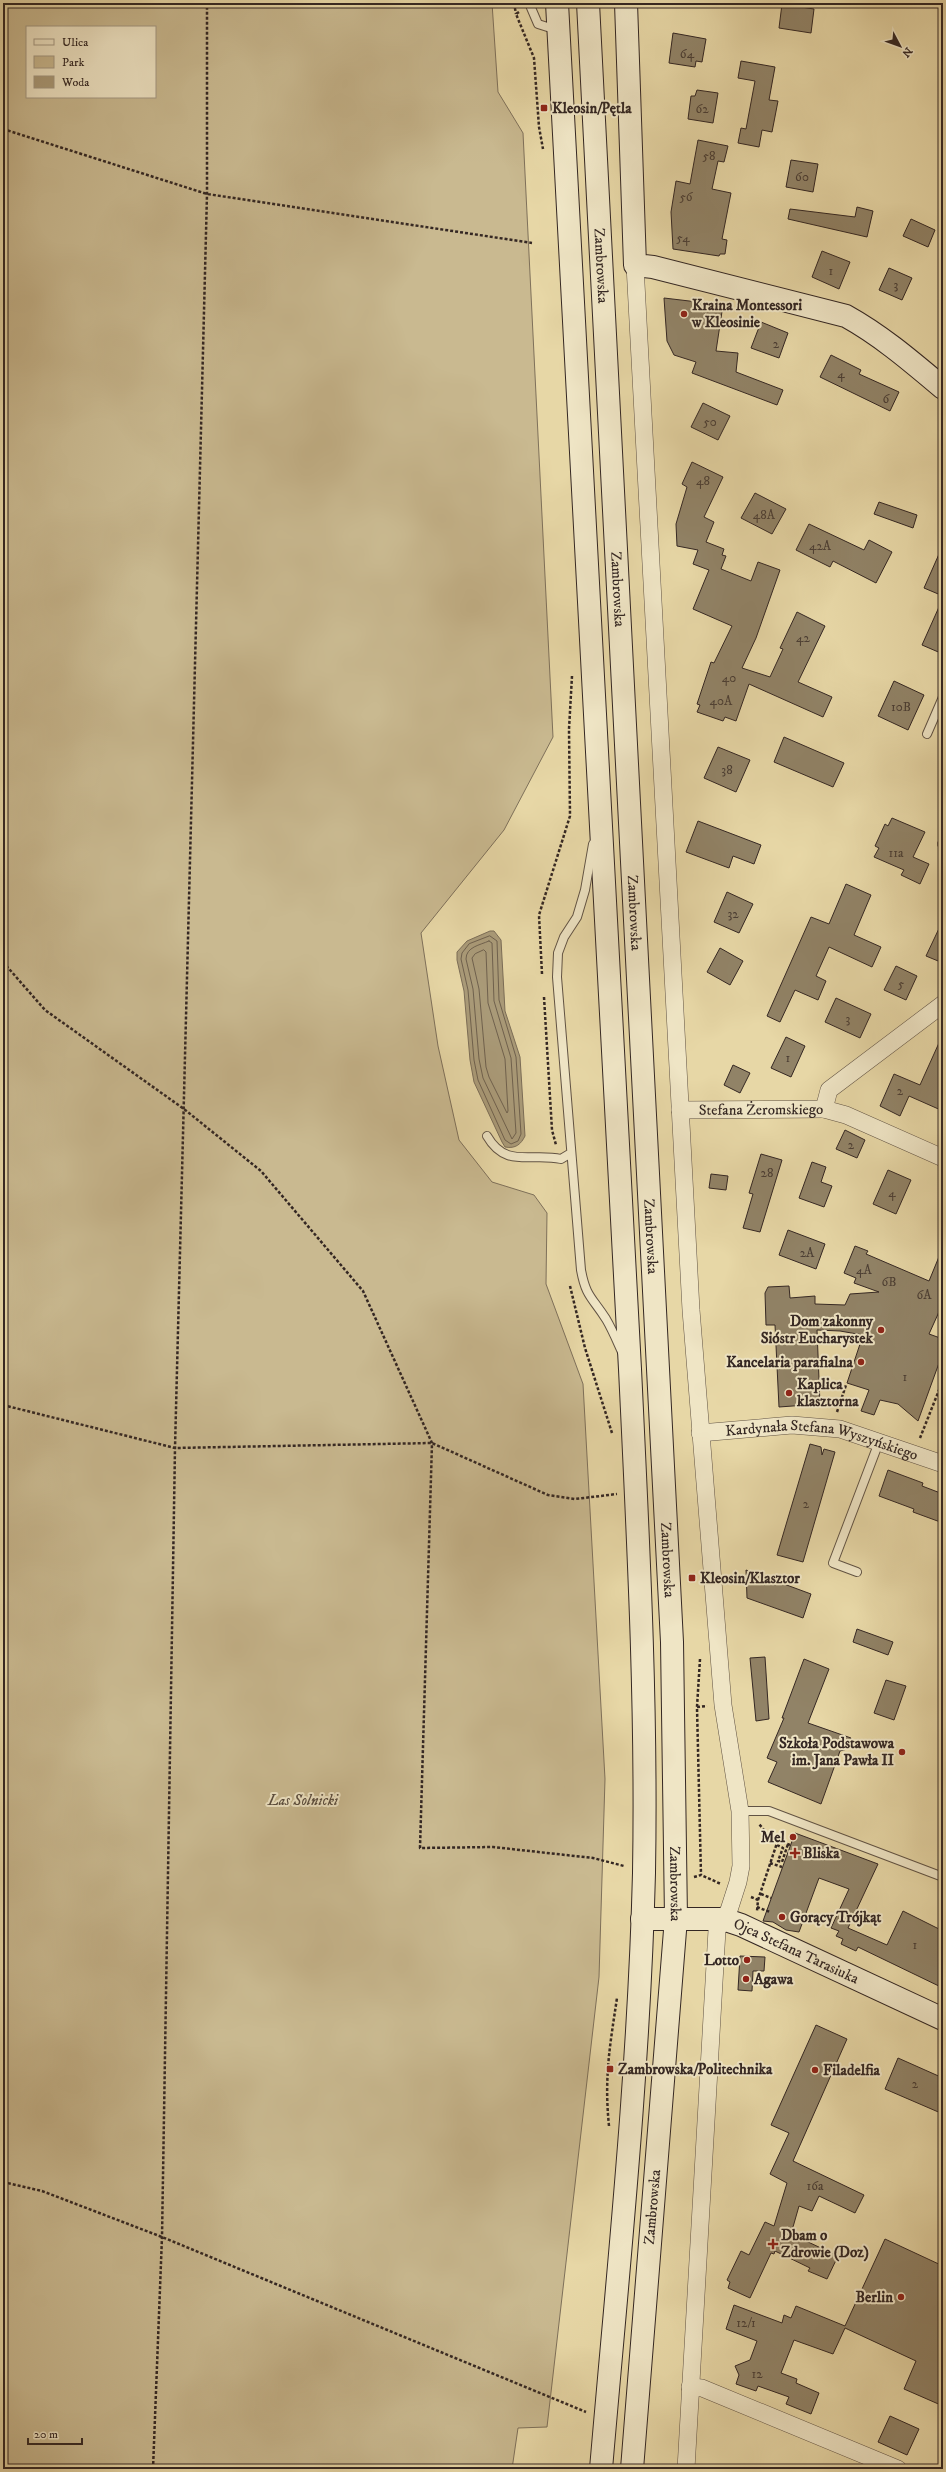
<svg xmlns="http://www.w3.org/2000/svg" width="946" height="2472" font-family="'IM FELL DW Pica',serif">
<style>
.green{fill:#c9b990;stroke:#7e705a;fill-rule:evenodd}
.water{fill:#aa9b79;stroke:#7b6d57}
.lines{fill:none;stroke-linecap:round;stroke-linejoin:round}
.shore{stroke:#6f614e;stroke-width:1}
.building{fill:#918367;stroke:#342723}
.lane-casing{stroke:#615344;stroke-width:10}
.street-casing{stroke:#615344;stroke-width:18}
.secondary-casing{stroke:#342723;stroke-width:24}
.path{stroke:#342723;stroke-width:2.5;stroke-dasharray:3 2;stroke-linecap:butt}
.lane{stroke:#efe5c5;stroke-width:8}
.street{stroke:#efe5c5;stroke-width:17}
.secondary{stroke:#efe5c5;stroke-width:22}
.poi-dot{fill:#8f2418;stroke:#efe5c5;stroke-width:1.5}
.labels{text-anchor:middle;stroke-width:4;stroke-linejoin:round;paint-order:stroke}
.number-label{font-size:13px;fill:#4b3e34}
.poi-label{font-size:15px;font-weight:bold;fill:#342723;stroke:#efe5c5;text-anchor:start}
.street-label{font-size:15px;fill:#342723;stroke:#efe5c5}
.park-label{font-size:15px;font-style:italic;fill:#594c3e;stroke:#efe5c5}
</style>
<rect width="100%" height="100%" fill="#e7d7a6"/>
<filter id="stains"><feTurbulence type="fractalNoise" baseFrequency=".005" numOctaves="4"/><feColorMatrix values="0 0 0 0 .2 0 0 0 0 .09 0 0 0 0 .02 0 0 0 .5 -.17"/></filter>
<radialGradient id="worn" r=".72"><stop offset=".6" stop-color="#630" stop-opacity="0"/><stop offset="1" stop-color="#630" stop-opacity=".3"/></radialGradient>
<path class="green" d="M3,3H492L498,92L523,133L553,737L504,830L421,933L438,1046L459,1140L492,1182L534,1195L547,1213L546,1284L583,1384L605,1779L599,1977L547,2427L518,2428L512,2469H3ZM27,27H155V97H27Z"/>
<path class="water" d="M490,931H494L501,940L505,1011L520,1057L525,1136C521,1144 516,1149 505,1147L502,1142L474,1082L470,1060L464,991L457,960V952L467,941Z"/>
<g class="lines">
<path class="shore" d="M490,936L497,941L499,1000L516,1057L521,1134L518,1141L511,1144L505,1140L478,1080L474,1060L468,990L461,959L462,953L469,944Z
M489,941L492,943L494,1001L511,1058L516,1133L512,1139L483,1078L479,1059L473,989L466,959C466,947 480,945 489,941Z
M484,950L486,952L488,1003L505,1059L508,1111L507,1113L489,1077L486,1067L479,989L472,958L475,954Z"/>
</g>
<path class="building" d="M782,4L814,9L811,33L779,28Z
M673,33L706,39L702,62L696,61L695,67L669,63Z
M741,61L775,67L769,100L778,101L772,132L762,130L759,147L738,143L741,128L746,129L755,81L738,78Z
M697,90L718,93L713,123L688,119L691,96H695Z
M698,140L728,146L724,162L718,161L712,189L731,193L722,239L727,240L725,254H720L719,256L673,249L671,212L676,181L690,184Z
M791,160L818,164L813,192L786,187Z
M857,207L873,211L867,237L788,219L790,209L855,217Z
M911,219L935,230L928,247L903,236Z
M822,251L850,262L839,289L812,277Z
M889,268L912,278L902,300L879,290Z
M664,298L723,305L716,351L738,353L736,372L783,390L777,405L692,373L696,362L674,355L667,341Z
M761,322L788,333L779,358L751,348Z
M831,355L861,370L859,374L899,392L890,411L820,377Z
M703,403L730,416L718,440L691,427Z
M692,462L723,477L704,517L714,522L706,542L724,549L722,555L726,556L721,569L751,581L758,562L780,570L756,638L742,668L770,677L783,649L780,648L797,612L825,626L798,682L832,697L823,717L749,684L736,721L725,717L723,721L697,712L700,705L697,704L711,662L714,663L732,626L693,609L709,570L693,564L698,550L677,546L676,524L687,487L682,484Z
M755,493L786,509L772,534L741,518Z
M879,502L917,515L913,528L874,514Z
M809,524L864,550L869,540L892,552L876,583L833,561L830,567L796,550Z
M943,545V596L924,588Z
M943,598V654L922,645Z
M894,681L924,695L908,730L878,716Z
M784,737L844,763L833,787L774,762Z
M718,747L750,760L736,792L704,778Z
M892,818L925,832L913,857L929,864L920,884L901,875L904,870L874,857L879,848L875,846L885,824L888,826Z
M698,821L761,845L754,864L733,856L729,868L686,852Z
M846,884L871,895L854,935L881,947L872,967L829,947L816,976L826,981L818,1000L795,990L780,1022L767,1016L811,917L829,924Z
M727,892L753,904L739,933L714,922Z
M943,920V963L926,956Z
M720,948L743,961L730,985L707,972Z
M896,966L917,976L906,1000L884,990Z
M836,998L871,1014L860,1038L825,1022Z
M943,1034V1111L909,1096L900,1116L880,1106L894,1074L920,1085Z
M786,1037L805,1046L791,1077L771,1068Z
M733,1065L750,1073L740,1093L724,1085Z
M845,1130L865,1140L857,1158L836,1149Z
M761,1154L782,1160L760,1232L743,1228L753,1194L749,1193Z
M812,1162L826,1167L821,1182L832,1186L824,1207L799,1198Z
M888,1170L911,1180L896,1214L873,1204Z
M711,1174L728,1176L726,1190L709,1188Z
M788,1230L825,1244L816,1269L779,1255Z
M855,1246L868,1251L866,1254L929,1281L943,1247V1303L929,1334L943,1339V1352L918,1421L898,1404L880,1400L874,1415L861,1411L869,1390L847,1383L863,1335L840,1331L817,1330L820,1404L779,1407L775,1325H766L765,1293L768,1287L789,1286L790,1298L815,1296V1304L845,1305L850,1294L879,1292L854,1283L856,1278L844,1273Z
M810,1444L821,1447L822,1455L824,1449L835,1452L803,1562L777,1555Z
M888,1470L923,1483L922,1486L943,1494V1523L913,1512L914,1509L879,1496Z
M746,1570L811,1594L803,1618L747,1598Z
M857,1629L893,1642L888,1655L853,1642Z
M765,1657L769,1719L756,1721L750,1658Z
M804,1659L829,1669L808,1723L851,1738L847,1749L840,1751L821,1804L768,1782L777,1762L767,1758L784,1718H782Z
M886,1680L906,1686L894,1720L874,1713Z
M795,1833L878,1864L848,1928L887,1945L903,1911L943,1931V1988L858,1947L856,1951L841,1944L843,1939L836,1936L839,1931L831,1928L849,1889L819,1878L799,1932L786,1930L773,1922L763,1921Z
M740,1956L765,1957L764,1971H753L752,1991L738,1990Z
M816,2025L847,2039L793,2161L864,2195L855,2213L819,2196L812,2211L799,2206L791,2234L838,2256L827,2279L808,2271L810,2268L775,2251L774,2254L771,2253L750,2298L728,2288L730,2282L727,2280L741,2251L749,2255L765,2222L774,2226L787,2183L770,2174L789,2133L771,2125Z
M898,2058L943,2078V2114L885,2089Z
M885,2239L943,2266V2406L904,2389L916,2361L845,2328L833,2354L794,2340L781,2373L797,2379L796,2383L819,2393L811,2414L786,2404L789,2397L758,2386L756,2391L736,2384L739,2375L735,2366L750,2360L757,2341L726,2329L734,2305L782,2323L784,2315L791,2318L796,2306L845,2326Z
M890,2416L919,2429L907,2455L878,2442Z"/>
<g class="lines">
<g class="lane-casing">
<path id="lane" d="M529,3L538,24L557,30
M927,734L943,697
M593,844L585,890L577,917L564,937L558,953L557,977L581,1270C586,1297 592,1297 606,1319C612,1329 617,1341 622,1352
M942,844L943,845
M487,1136C506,1169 531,1152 561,1159L571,1153
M857,1572L833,1563L879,1442
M740,1811H769L943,1877"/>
</g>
<g class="street-casing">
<g id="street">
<path d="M635,265L691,1310L723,1705L740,1811L741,1866L738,1882L729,1910L717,1930L686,2469"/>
<path d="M824,1109L846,1115L943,1158"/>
<path id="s1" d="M680,1110L824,1109L829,1090L943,1004"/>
<path id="s2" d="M700,1433L792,1425L840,1429L943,1464"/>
<path d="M690,2387L702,2388L898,2469"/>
</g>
</g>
<g class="secondary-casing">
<g id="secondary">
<path d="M557,3L630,1369C638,1537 647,1705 644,1873C639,2072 618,2271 601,2469"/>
<path id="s3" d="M588,3L672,1642L676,1918L632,2469"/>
<path d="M626,3L635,265L653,267L846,316C882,336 912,362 943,388"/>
<path id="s4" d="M642,1919H723L741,1925L943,2019"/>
</g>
</g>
<path class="path" d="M514,3L516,14
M519,12L516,14L534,58L539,127L543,149
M3,129L207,194L532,243
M3,962L45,1010L184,1109L261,1171L363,1291L432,1443L420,1848L493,1847L593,1858L624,1866
M542,974L539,915L570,816L569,729L572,676
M544,997L552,1130L556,1145
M570,1286L585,1348L612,1433
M3,1405L175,1448L432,1443L548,1495L575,1499L617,1494
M837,1412L846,1385
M920,1438L943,1380
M700,1659L697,1707L701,1875
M697,1707L707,1706
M778,1840L790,1845
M777,1845L783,1848L778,1861L782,1862L788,1844
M770,1863L782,1867
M694,1877L701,1875L721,1884
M761,1894L771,1898
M751,1897L758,1900L757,1911
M758,1900L778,1840L770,1837L759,1824
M757,1907L770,1912
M609,2126C604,2077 610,2045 617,1998
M3,2182L42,2191L162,2237L586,2412
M153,2469L162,2237L175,1448L207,194V3"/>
<use href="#lane" class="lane"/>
<use href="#street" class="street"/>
<use href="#secondary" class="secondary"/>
</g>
<g class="poi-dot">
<rect x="540" y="104" width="8" height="8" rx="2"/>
<circle cx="684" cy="314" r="4"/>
<circle cx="881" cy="1330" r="4"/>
<circle cx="861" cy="1362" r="4"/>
<circle cx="789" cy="1393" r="4"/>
<rect x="688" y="1574" width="8" height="8" rx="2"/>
<circle cx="902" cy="1752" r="4"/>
<circle cx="793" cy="1837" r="4"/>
<path d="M793 1847h4v4h4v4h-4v4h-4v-4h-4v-4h4z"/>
<circle cx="782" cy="1917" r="4"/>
<circle cx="747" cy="1960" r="4"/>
<circle cx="746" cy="1979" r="4"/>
<rect x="606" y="2065" width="8" height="8" rx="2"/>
<circle cx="815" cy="2070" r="4"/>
<path d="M771 2238h4v4h4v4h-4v4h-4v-4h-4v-4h4z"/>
<circle cx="901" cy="2297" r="4"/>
</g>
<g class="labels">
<g class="number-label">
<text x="687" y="58">64</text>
<text x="702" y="113">62</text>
<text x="709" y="160">58</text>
<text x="802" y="181">60</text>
<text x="686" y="201">56</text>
<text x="683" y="242">54</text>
<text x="831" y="275">1</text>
<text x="896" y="289">3</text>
<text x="776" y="348">2</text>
<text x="841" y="378">4</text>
<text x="886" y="403">6</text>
<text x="710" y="426">50</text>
<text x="703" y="485">48</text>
<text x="764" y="519">48A</text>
<text x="820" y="550">42A</text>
<text x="803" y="642">42</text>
<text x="729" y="682">40</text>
<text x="721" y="705">40A</text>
<text x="901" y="711">10B</text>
<text x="727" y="774">38</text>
<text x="896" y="857">11a</text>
<text x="733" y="918">32</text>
<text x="901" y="988">5</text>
<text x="848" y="1023">3</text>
<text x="788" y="1062">1</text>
<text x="900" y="1095">2</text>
<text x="851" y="1149">2</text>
<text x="767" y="1177">28</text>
<text x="892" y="1197">4</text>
<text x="807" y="1257">2A</text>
<text x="864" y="1274">4A</text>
<text x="889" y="1286">6B</text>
<text x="924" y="1299">6A</text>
<text x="905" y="1381">1</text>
<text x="806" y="1508">2</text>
<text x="915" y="1949">1</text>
<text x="915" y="2088">2</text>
<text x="815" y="2190">16a</text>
<text x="746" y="2327">12/1</text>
<text x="757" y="2378">12</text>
</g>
<g class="poi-label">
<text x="552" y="113">Kleosin/Pętla</text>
<text x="692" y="310">Kraina Montessori<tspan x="692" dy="17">w Kleosinie</tspan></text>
<text x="873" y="1326" text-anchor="end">Dom zakonny<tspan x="873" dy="17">Sióstr Eucharystek</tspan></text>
<text x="853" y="1367" text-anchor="end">Kancelaria parafialna</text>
<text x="797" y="1389">Kaplica<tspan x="797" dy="17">klasztorna</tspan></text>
<text x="700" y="1583">Kleosin/Klasztor</text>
<text x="894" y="1748" text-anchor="end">Szkoła Podstawowa<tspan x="894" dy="17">im. Jana Pawła II</tspan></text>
<text x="785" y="1842" text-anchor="end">Mel</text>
<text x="803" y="1858">Bliska</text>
<text x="790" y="1922">Gorący Trójkąt</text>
<text x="739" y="1965" text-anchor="end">Lotto</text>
<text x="754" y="1984">Agawa</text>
<text x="618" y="2074">Zambrowska/Politechnika</text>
<text x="823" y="2075">Filadelfia</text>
<text x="781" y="2240">Dbam o<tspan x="781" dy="17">Zdrowie (Doz)</tspan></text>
<text x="893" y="2302" text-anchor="end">Berlin</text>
</g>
<g class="street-label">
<text dy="5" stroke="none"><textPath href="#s3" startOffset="263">Zambrowska</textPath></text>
<text dy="5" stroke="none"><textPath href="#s3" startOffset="587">Zambrowska</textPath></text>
<text dy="5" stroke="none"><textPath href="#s3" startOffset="911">Zambrowska</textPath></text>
<text dy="5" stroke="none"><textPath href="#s1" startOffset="81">Stefana Żeromskiego</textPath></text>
<text dy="5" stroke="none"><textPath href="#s3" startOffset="1235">Zambrowska</textPath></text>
<text dy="5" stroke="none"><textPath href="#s2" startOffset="124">Kardynała Stefana Wyszyńskiego</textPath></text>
<text dy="5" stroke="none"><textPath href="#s3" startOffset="1559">Zambrowska</textPath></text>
<text dy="5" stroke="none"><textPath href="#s3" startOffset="1883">Zambrowska</textPath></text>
<text dy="5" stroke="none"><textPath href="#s4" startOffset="161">Ojca Stefana Tarasiuka</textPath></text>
<text transform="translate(652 2207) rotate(-85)" y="5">Zambrowska</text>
</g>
<g class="park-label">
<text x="303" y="1805">Las Solnicki</text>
</g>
</g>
<rect width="946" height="2472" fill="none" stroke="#e7d7a6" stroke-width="16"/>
<rect x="4" y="4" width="938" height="2464" fill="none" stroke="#342723" stroke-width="2"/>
<rect x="8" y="8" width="930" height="2456" fill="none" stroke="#342723"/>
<rect x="26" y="26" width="130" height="72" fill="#efe5c5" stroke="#a49984"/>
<rect x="34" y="39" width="20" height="6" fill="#efe5c5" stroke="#a49984"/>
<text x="62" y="46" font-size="12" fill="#342723">Ulica</text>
<rect x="34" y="56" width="20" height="12" fill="#c9b990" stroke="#a49984"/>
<text x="62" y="66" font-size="12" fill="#342723">Park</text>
<rect x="34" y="76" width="20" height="12" fill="#aa9b79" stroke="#a49984"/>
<text x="62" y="86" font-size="12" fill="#342723">Woda</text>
<g transform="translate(900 46) rotate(131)" stroke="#efe5c5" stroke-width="3" paint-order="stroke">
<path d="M0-3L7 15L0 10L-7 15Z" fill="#342723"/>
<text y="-6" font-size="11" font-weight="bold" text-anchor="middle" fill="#342723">N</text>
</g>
<path d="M28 2438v6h54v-6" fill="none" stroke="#342723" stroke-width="2"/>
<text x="34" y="2438" font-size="12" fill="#342723" stroke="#efe5c5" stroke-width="3" paint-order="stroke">20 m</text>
<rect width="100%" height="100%" filter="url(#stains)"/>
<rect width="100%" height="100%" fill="url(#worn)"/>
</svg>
